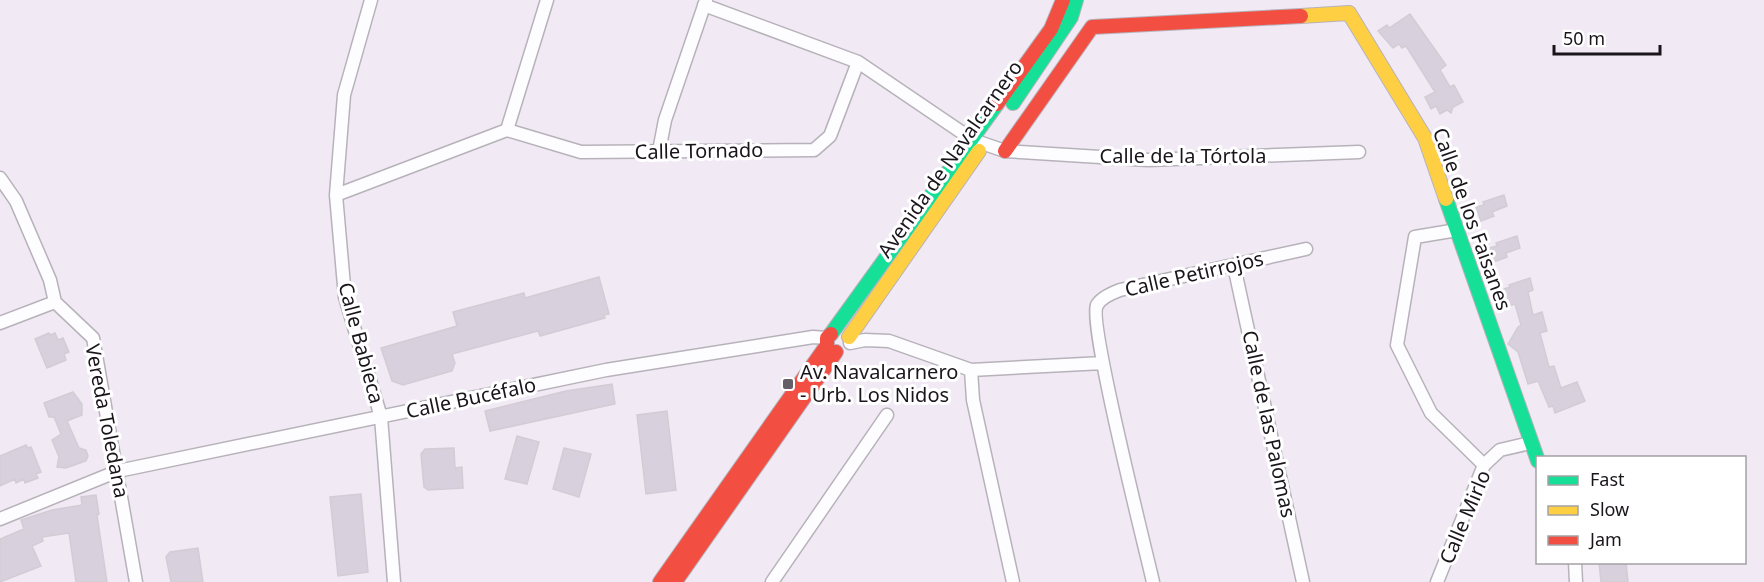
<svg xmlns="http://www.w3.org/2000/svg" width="1764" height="582" font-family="'Noto Sans',sans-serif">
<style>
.building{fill:#d8d0dd;stroke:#d2cdd5;stroke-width:1.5}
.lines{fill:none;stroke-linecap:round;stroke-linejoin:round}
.street-casing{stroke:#b7b2ba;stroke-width:15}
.fast-casing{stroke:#b7b2ba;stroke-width:16}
.slow-casing{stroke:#b7b2ba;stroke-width:16}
.jam-casing{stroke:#b7b2ba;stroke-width:16}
.street{stroke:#fdfcfe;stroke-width:12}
.fast{stroke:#16e098;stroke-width:14}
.slow{stroke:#ffcf43;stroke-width:14}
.jam{stroke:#f24e42;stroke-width:14}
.poi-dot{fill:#656067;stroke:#fff;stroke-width:2}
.labels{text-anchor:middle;stroke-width:6;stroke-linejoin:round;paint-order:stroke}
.street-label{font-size:20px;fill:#19151b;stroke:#fff}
.poi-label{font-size:20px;fill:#19151b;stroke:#fff;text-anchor:start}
</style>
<rect width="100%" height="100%" fill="#f1eaf5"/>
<path class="building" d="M1410,14L1446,65L1440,70L1450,87L1454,85L1463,102L1453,107L1451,113L1447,110L1440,114L1436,106L1431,109L1425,97L1435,92L1406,46L1402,48L1399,44L1393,48L1378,31L1387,25L1389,28Z
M1504,195L1507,206L1492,212L1494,216L1481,221L1476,207L1484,205L1483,202Z
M1517,236L1520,248L1506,253L1507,257L1494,262L1489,248L1497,246L1496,243Z
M599,277L609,314L604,315L605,318L540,336L538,331L452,354L455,363L452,371L403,385L392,381L381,348L457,326L453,312L524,293L525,298Z
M1530,278L1533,290L1528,292L1533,315L1542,312L1547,331L1540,333L1549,367L1554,366L1561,388L1577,382L1585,401L1555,413L1553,406L1549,407L1538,381L1528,384L1518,352L1508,344L1518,327L1521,325L1515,304L1509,306L1504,289L1510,287L1509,285Z
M49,333L50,335L55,333L58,340L63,338L69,352L64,354L66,360L47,368L35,339Z
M612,384L615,404L490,431L485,411L566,391Z
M73,392L82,404V415L67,421L79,448L86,450L88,456L86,461L66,468L57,467L59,457L52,440L61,434L54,417H49L44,403Z
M667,411L676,490L646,494L637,415Z
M517,436L539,442L527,484L505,479Z
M26,445L28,448L31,447L41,472L36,474L38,478L25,483L24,479L16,483L15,479L0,486V456Z
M454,448L455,468L462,467L463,488L428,490L424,487L421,454L425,449Z
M564,448L591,454L579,497L553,489Z
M361,494L368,572L338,576L330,497Z
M96,495L99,514L97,515L107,582H76L69,533L42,537L43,541L32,546L41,566L0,582V539L24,529L21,520L52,510L82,505L81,497Z
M198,548L203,582H171L166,557L170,552Z
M1599,562H1626L1628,582H1601Z"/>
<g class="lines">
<g class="street-casing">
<path id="street" d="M371,0L344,95L336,195L345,297L381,417L394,582
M858,62L973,140L1005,151L1148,160L1359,152
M507,130L547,0
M659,151L665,120L706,0
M0,178L16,201L50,280L55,302L93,338L136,582
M336,195L507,130L581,152L814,150L830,136L858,62L704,5
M1457,230L1415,237L1397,345L1431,413L1484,465
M1234,266L1303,582
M0,323L55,302
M850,343L865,340L889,341L971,370L1103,363
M971,370L973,400L1013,582
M0,519L118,471L606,370L813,337L827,338
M1575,562L1576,582
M772,582L887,415
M1153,582C1145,547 1088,322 1097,305C1101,298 1112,293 1120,290L1306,249
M1437,582L1484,465L1500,450L1530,443"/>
</g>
<g class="fast-casing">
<path id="fast" d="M1013,103L1071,17L1076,0
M1446,199L1538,461
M831,334L997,104"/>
</g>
<g class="slow-casing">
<path id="slow" d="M1301,16L1349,13L1425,138L1446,199
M849,337L979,151"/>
</g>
<g class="jam-casing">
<path id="jam" d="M997,104L1051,29L1063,0
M1005,151L1092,27L1301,16
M660,582L827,345V338L831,334
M675,582L836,352"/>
</g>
<use href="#street" class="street"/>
<use href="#fast" class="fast"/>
<use href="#slow" class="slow"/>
<use href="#jam" class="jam"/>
</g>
<rect class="poi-dot" x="782" y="378" width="12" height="12" rx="3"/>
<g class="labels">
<g class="street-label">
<text transform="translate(699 151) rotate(-1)" y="7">Calle Tornado</text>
<text x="1183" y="163">Calle de la Tórtola</text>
<text transform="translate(950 159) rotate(-55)" y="7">Avenida de Navalcarnero</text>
<text transform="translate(1472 219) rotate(70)" y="7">Calle de los Faisanes</text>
<text transform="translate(1194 274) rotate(-13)" y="7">Calle Petirrojos</text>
<text transform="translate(361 343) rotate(75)" y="7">Calle Babieca</text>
<text transform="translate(471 398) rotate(-12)" y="7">Calle Bucéfalo</text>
<text transform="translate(107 421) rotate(79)" y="7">Vereda Toledana</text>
<text transform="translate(1269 424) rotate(78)" y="7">Calle de las Palomas</text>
<text transform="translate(1465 517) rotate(-67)" y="7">Calle Mirlo</text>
</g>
<g class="poi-label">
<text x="800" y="379">Av. Navalcarnero<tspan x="800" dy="23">- Urb. Los Nidos</tspan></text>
</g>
</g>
<rect x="1536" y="456" width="210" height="108" fill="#ffffff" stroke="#a3a1a4" stroke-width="1.5"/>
<rect x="1548" y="476" width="30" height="9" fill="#16e098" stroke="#a3a1a4" stroke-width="1.5"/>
<text x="1590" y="486" font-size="18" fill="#19151b">Fast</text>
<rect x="1548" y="506" width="30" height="9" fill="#ffcf43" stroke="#a3a1a4" stroke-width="1.5"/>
<text x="1590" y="516" font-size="18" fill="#19151b">Slow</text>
<rect x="1548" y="536" width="30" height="9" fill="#f24e42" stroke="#a3a1a4" stroke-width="1.5"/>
<text x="1590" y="546" font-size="18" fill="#19151b">Jam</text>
<path d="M1554 45v9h106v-9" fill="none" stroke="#19151b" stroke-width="3"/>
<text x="1563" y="45" font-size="18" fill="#19151b" stroke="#ffffff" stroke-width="4.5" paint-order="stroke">50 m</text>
</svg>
